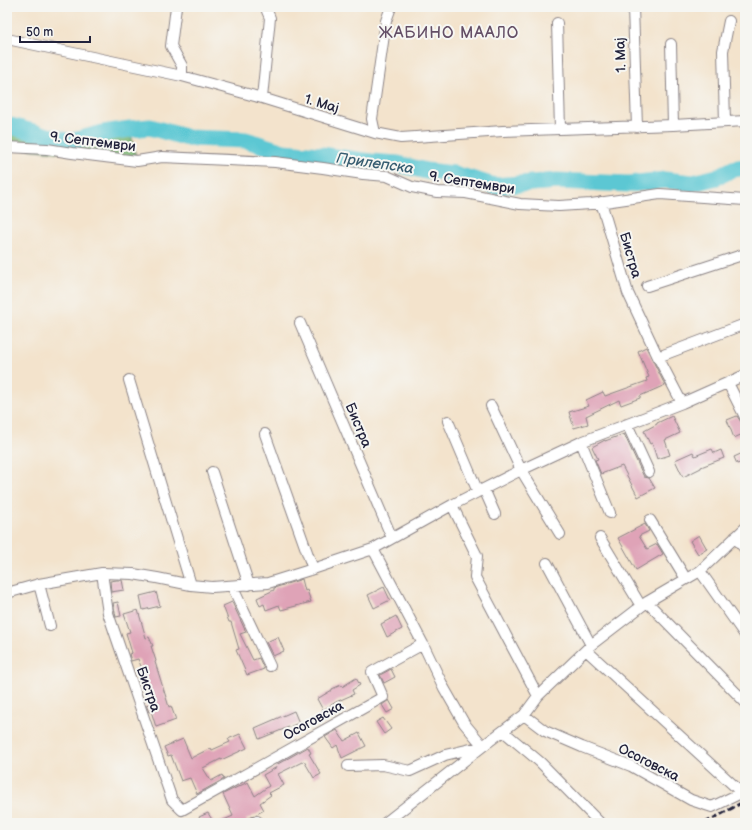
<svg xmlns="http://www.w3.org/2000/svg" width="752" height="830" font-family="'Balsamiq Sans',sans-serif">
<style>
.forest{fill:#7bb572;stroke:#4e6c56}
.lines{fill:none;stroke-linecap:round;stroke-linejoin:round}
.river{stroke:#5bc7d3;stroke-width:17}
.building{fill:#dfa3b7}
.minor-casing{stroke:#8a8284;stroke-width:12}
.minor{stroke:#fff;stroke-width:10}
.rail{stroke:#22223b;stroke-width:3;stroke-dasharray:6 3;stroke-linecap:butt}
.labels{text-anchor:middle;stroke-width:4;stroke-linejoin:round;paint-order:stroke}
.street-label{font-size:14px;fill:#22223b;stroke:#f6f6f2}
.water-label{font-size:15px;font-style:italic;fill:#365c70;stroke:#f6f6f2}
.quarter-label{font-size:16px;letter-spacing:1px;fill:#644f66;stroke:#f6f6f2}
</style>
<rect width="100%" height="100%" fill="#f6f6f2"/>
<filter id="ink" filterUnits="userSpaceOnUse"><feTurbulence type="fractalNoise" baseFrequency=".025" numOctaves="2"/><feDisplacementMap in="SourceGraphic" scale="8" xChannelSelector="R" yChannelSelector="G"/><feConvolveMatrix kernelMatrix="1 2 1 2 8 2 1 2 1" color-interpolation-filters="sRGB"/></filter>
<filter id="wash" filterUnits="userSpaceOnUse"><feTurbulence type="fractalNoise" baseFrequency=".012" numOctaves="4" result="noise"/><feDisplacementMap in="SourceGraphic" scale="16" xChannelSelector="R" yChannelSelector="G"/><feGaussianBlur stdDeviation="0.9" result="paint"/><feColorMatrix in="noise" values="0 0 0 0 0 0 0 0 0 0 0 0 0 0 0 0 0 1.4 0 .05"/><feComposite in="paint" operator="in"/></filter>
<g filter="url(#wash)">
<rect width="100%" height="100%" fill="#f3e3cc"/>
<path class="forest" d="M7,125L70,142L103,133L130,129L137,161L7,147Z"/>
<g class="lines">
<path class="river" d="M7,125L70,142L103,133L130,129L150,127L188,138L246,140L284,152L321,155L371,162L398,164L426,171L454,174L494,186L557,181L629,184L665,180L693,183L717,177L733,169L745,167"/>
</g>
<g id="blocks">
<path class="building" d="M646,347L665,385L640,396V398L621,405L619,400L586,416L588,424L574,428L569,412L589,406L586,400L603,392L605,396L647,381L646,378L649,377L638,351Z
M672,416L680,433L665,440L670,455L657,459L652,443L650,444L644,431L657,424V423Z
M737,416L741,422L744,423L745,427V433L734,438L727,420Z
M624,434L644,477L649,478L655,488L638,497L622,466L601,474L595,460L598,459L592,447L605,440V441Z
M712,449L714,453L721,450L724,458L701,467V468L683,477L675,460L693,452L695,456Z
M745,452V461L737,464L734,457Z
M645,524L649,531L639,536L647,549L657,544L663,554L636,570L618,538Z
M699,535L707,549L698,554L690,541Z
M302,579L305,591L307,590L311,602L281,610L279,605L266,610L264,604L260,606L257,598L274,590V588Z
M117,580H122L124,590L111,592L110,581Z
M384,587L390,600L374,608L368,595Z
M156,592L160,606L143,610L140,596Z
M118,602L121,616L116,617L113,603Z
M232,602L246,632L240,634L253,660L259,658L264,669L247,675L236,650L239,649L231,622H229L223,606Z
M138,610L146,638L149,637L153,646H151L156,661L155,662L169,707L171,706L176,720L156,727L151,711L149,712L146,705L153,703L146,683H148L138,659L131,661L129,654L132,653L126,633L130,632L124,614Z
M396,616L402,629L387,637L381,624Z
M278,637L284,651L273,656L266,642Z
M391,669L395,677L384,683L380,675Z
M356,678L360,685L352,690L354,694L336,702L323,710L317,699L332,690V689L341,685L342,687Z
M389,700L394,709L387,713L382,705Z
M294,711L299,723L259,739L255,728Z
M383,718L391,729L384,734L376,722Z
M337,730L344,741L359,733L366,746L342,758L337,745L333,748L325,737Z
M240,734L247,748L221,760V759L203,768L211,781L222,775L224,779L197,794L190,778L181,781L171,755L168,756L164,747L183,739L191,758L211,748L212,750L230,742L228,739Z
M308,747L311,753L309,754L321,774L314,778L304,761L278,774L284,785L269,793L271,795L260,803L264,810L246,820L248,823H217L233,816L223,794L248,782L255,796L269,786L263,775L277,767L276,765Z
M208,813L214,823H202L199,817Z"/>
</g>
</g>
<g filter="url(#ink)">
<use href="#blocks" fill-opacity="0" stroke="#8a8284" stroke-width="1"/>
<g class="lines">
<g class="minor-casing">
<path id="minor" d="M176,7L171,46L182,66V76
M633,7L637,127
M557,23L560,129
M7,39L182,76L262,98L375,133L401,138L503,131L673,125L745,121
M671,44L673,125
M262,98L270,18L267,11
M725,122L723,51L729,21
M375,133L372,119L386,21L391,7
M7,147L47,149L72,153L137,161L162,157L275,162L323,168L363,174L387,176L412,187L437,192L466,193L520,204L559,206L591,204L660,194L745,200
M601,202L628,293L658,357L682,403
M647,286L745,254
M300,323L392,538
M658,357L745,324
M129,380L191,585
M728,383L745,417
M491,406L521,470L560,534
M448,421L478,492
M627,424L649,472
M265,434L313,569
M581,442L610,513
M212,472L249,585
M484,489L495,514
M452,505L477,556L475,577L538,696
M650,520L686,579
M735,537L745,549
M600,538L641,606
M373,549L423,644L444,688L464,723L483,746
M547,563L591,645
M700,571L745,635
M102,573L108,613L172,800L182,810L383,697L372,672L423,644
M39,584L50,626
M232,586L270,666
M7,593L39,584L102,573L133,574L157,578L191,585L212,587L268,583L313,569L373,549L452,505L521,470L581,442L682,403L745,375
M647,602L745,702
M586,650L742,793
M524,715L545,731L582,747L631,766L691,800L712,807L745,791
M503,731L540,762L599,822
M348,766L383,765L410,771L445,755L479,747
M257,821L259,823
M385,823L483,746L524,715L538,696L591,645L647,602L700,571L745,528"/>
</g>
<use href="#minor" class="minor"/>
<path class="rail" d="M705,823L745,801"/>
</g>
</g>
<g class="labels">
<g class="street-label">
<text transform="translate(620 55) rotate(-92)" y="5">1. Мај</text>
<text transform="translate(322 103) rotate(17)" y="5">1. Мај</text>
<text transform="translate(93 141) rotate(7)" y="5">9. Септември</text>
<text transform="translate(472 182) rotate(9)" y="5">9. Септември</text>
<text transform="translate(631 255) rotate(74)" y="5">Бистра</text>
<text transform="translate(359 425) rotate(67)" y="5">Бистра</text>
<text transform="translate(149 689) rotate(71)" y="5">Бистра</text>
<text transform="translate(313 720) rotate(-29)" y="5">Осоговска</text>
<text transform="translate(649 762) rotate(27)" y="5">Осоговска</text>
</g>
<g class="water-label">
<text transform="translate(375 163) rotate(8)" y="5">Прилепска</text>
</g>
<g class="quarter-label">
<text x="449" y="38">ЖАБИНО МААЛО</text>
</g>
</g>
<rect width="752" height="830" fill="none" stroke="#f6f6f2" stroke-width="24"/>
<path d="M20 36v6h70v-6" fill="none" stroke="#22223b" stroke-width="2"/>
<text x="26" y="36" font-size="12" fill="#22223b" stroke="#f6f6f2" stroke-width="3" paint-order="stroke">50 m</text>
</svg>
